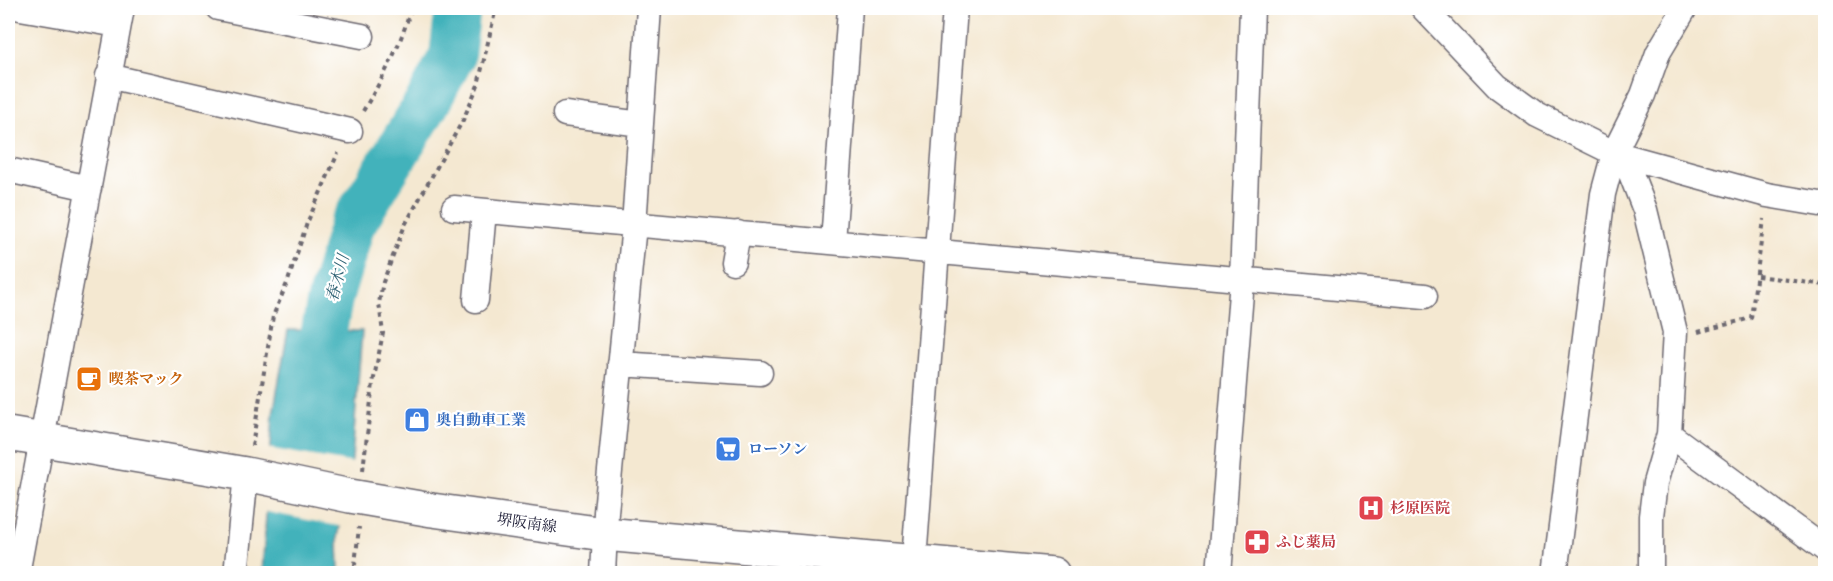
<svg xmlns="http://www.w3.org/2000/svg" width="1833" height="581" font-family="'Libre Caslon Text','Noto Serif JP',serif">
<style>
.water{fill:#42b2bb;stroke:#326a7b;stroke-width:1.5}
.pier{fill:#f4e8d1}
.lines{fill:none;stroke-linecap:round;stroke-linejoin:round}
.river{stroke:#42b2bb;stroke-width:46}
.minor-casing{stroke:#6c6770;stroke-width:27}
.secondary-casing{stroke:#6c6770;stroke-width:36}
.path{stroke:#6c6770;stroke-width:4;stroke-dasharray:4.5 4.5;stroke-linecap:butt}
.minor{stroke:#fff;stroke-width:24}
.secondary{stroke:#fff;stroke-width:33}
.labels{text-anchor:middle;stroke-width:4.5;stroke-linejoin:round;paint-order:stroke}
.food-label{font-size:15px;font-weight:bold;fill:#c56008;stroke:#fff;text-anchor:start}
.shop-label{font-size:15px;font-weight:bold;fill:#366cbe;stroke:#fff;text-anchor:start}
.health-label{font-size:15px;font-weight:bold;fill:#be3a42;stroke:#fff;text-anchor:start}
.street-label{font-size:15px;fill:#22223b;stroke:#fff}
.water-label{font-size:16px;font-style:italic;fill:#306375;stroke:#fff}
</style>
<rect width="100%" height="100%" fill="#fff"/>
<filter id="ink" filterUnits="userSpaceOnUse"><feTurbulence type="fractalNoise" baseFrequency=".0167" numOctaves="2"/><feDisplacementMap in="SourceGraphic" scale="12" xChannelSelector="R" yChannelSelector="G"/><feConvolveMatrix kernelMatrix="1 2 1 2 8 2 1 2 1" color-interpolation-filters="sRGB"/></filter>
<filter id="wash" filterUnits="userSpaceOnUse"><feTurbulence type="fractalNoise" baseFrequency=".008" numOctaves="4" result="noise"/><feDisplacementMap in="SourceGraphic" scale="24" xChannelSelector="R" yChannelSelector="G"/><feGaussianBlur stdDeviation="1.35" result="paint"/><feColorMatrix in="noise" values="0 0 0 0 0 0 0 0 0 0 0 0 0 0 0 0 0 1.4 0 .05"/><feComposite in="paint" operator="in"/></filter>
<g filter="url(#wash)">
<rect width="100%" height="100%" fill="#f4e8d1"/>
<path class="water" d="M288,330L362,331L352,459L338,537L339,573L262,574L273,414Z"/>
<path class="pier" d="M267,448L354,463L343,527L262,511Z"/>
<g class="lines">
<path class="river" d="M312,394L330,299L352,225L426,105L452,56L458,8"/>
</g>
</g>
<g filter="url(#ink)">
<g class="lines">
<g class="minor-casing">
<path id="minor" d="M20,8L118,25
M218,8L362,36
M1423,8L1497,86L1537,115L1614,153L1767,195L1826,205
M108,76L350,131
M565,114L641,124
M1624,156L1645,210L1675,332L1669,434L1655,483L1651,516V574
M8,170L89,188
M454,208L1425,296
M833,242L850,8
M733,262L738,233
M476,300L484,211
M620,364L760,373
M1669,434L1826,550
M17,574L122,8
M236,574L246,474
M603,574L606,512L634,225L649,8
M913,574L955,8
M1219,574L1242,280L1252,8
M1555,574L1603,194L1614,153L1643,95L1658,53L1685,8"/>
</g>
<g class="secondary-casing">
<path id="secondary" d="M8,434L246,474L350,496L432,510L604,534L1053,574"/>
</g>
<path class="path" d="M363,111C383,78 401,45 411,8
M1757,276L1826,285
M1698,332L1751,318L1764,219
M252,446L273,316L288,281L307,223L338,153
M363,470L373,383L383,333L379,303L383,282L405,225L463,120L478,85L496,8
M357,574L355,565L359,527"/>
<use href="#minor" class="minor"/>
<use href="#secondary" class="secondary"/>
</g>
</g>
<defs>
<g id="cafe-square" transform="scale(1.35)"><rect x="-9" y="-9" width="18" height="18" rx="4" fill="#e8710a" stroke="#fff"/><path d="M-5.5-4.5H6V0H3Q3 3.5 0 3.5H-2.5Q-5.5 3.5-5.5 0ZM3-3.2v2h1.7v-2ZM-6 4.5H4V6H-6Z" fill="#fff"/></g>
<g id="shop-square" transform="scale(1.35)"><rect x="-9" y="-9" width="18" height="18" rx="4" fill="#3f7fe0" stroke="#fff"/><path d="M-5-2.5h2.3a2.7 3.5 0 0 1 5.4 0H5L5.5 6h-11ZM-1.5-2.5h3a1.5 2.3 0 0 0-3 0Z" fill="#fff"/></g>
<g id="supermarket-square" transform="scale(1.35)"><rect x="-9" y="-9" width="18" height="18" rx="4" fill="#3f7fe0" stroke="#fff"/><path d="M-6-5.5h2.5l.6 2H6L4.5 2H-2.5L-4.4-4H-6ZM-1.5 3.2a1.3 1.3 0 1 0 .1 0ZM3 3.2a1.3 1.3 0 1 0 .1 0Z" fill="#fff"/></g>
<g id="hospital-square" transform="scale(1.35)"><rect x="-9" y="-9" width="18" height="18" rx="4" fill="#e0444e" stroke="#fff"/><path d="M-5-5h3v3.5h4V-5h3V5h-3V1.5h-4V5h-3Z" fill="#fff"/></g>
<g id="pharmacy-square" transform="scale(1.35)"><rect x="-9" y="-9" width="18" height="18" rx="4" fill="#e0444e" stroke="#fff"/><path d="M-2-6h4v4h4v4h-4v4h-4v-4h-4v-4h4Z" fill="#fff"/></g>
</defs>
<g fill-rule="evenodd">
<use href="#cafe-square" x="89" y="379"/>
<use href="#shop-square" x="417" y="420"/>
<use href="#supermarket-square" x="728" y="449"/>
<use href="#hospital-square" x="1371" y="508"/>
<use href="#pharmacy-square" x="1257" y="542"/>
</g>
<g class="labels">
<g class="food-label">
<text x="109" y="384">喫茶マック</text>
</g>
<g class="shop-label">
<text x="436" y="425">奥自動車工業</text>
<text x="748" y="454">ローソン</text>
</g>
<g class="health-label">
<text x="1390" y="513">杉原医院</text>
<text x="1276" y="547">ふじ薬局</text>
</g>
<g class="street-label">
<text transform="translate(527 523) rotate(8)" y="5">堺阪南線</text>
</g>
<g class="water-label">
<text transform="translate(337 278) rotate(-75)" y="6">春木川</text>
</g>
</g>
<rect width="1833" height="581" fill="none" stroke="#fff" stroke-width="30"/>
</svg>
